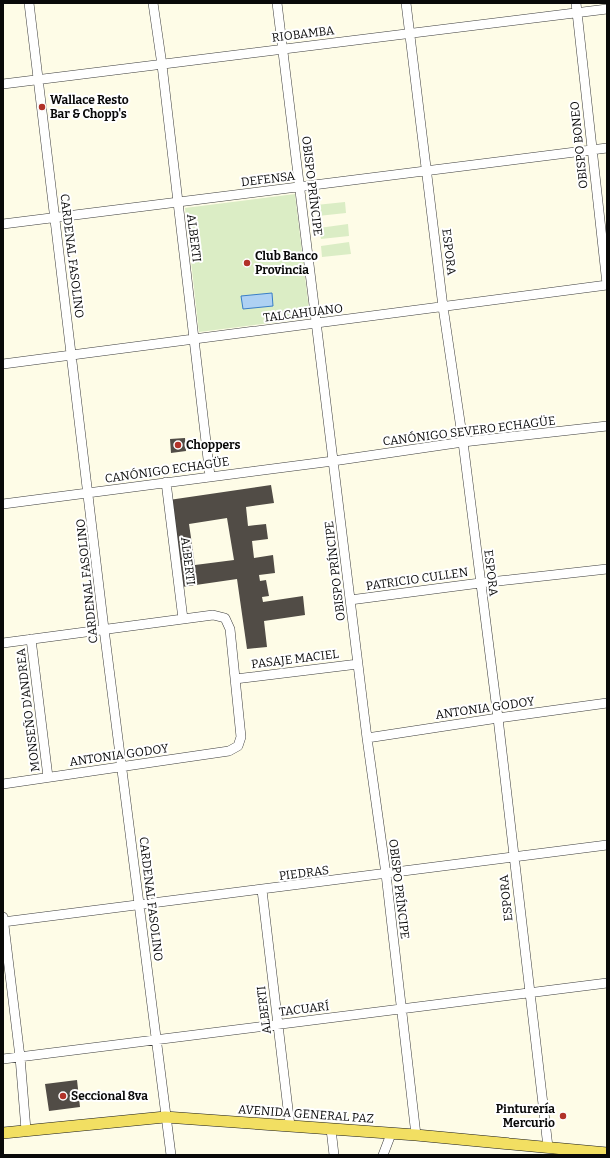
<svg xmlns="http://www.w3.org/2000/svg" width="610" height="1158" font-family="Bitter,serif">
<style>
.pitch{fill:#dbedc5}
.water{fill:#aed1f3;stroke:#397ec6}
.building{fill:#514c46;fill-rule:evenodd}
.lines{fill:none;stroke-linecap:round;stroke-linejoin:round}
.minor-casing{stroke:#3c3c3c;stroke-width:10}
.major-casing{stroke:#1a1a1a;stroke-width:12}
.minor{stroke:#fff;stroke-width:9}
.major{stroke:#f2df62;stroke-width:11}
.poi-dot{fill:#b23229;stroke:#fff;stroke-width:1.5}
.labels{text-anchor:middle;stroke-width:4;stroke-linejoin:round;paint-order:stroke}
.street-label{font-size:12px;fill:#090909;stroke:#fff}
.poi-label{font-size:12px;font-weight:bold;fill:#090909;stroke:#fff;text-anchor:start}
</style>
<rect width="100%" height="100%" fill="#fefce7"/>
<path class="pitch" d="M295,194L310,318L199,332L185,208Z
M345,202L346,213L318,216L316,205Z
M348,224L349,236L321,239L319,228Z
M349,242L351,254L322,257L321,246Z"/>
<path class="water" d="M272,293L273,306L243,309L241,296Z"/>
<path class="building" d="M185,438L186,451L171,453L170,439Z
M271,485L274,503L246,507L248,526L266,524L268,539L252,541L254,558L273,555L275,573L259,575L260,581L266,580L269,596L262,597L263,602L303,596L305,615L264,621L267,647L247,649L237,579L182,587L169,500ZM227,518L234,560L195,565L189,524Z
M77,1080L80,1107L49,1111L45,1084Z"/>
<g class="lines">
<g class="minor-casing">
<path id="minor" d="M29,3L104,629L171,1155
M153,3L162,65L210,476
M277,3L367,738L386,874L416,1135
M406,3L443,307L463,442L498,718L548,1147
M576,3L607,284
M3,84L607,9
M3,224L607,148
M3,364L607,285
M166,482L183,619
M3,504L333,461L463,442L607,426
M350,600L480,583L607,569
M31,639L48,777
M3,643L213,615L225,618L230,629L241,737L238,746L229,751L3,784
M235,679L358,664
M367,738L498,718L607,703
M262,890L290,1126
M3,917L20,1057L26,1130
M3,922L607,845
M3,1059L607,983
M331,1129L334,1155
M383,1155L391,1134"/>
</g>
<g class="major-casing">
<path id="major" d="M3,1133L165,1117L416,1135L607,1153"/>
</g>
<use href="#minor" class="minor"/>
<use href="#major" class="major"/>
</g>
<g class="poi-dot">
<circle cx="42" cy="107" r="4"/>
<circle cx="247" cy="263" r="4"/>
<circle cx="178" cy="445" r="4"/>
<circle cx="63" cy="1096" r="4"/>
<circle cx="563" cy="1116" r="4"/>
</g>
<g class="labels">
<g class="street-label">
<text transform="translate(303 34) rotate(-7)" y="4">RIOBAMBA</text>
<text transform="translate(579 145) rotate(-96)" y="4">OBISPO BONEO</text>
<text transform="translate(268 179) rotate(-7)" y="4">DEFENSA</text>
<text transform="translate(312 186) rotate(83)" y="4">OBISPO PRÍNCIPE</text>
<text transform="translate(194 238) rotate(83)" y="4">ALBERTI</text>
<text transform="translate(449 252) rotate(83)" y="4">ESPORA</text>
<text transform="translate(72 256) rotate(83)" y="4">CARDENAL FASOLINO</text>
<text transform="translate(303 313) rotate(-7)" y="4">TALCAHUANO</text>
<text transform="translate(469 431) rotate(-7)" y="4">CANÓNIGO SEVERO ECHAGÜE</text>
<text transform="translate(167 470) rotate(-8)" y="4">CANÓNIGO ECHAGÜE</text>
<text transform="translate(188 561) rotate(83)" y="4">ALBERTI</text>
<text transform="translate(335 571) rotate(-97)" y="4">OBISPO PRÍNCIPE</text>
<text transform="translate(491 573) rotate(83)" y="4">ESPORA</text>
<text transform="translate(417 579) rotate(-8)" y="4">PATRICIO CULLEN</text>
<text transform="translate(87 581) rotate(-96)" y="4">CARDENAL FASOLINO</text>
<text transform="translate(295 659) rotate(-7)" y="4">PASAJE MACIEL</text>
<text transform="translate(485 708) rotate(-8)" y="4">ANTONIA GODOY</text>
<text transform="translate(28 710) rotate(-97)" y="4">MONSEÑO D'ANDREA</text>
<text transform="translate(119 755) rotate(-8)" y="4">ANTONIA GODOY</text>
<text transform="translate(304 873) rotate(-7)" y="4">PIEDRAS</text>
<text transform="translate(399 889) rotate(83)" y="4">OBISPO PRÍNCIPE</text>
<text transform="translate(506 898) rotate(-96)" y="4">ESPORA</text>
<text transform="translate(151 899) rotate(83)" y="4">CARDENAL FASOLINO</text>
<text transform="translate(304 1009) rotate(-7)" y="4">TACUARÍ</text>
<text transform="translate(264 1010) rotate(-97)" y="4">ALBERTI</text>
<text transform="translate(306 1114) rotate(4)" y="4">AVENIDA GENERAL PAZ</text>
</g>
<g class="poi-label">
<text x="50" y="104">Wallace Resto<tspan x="50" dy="14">Bar &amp; Chopp's</tspan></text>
<text x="255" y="260">Club Banco<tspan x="255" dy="14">Provincia</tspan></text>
<text x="186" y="449">Choppers</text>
<text x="71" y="1100">Seccional 8va</text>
<text x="555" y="1113" text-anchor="end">Pinturería<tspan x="555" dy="14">Mercurio</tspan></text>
</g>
</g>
<rect width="610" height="1158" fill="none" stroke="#090909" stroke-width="8"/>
</svg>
